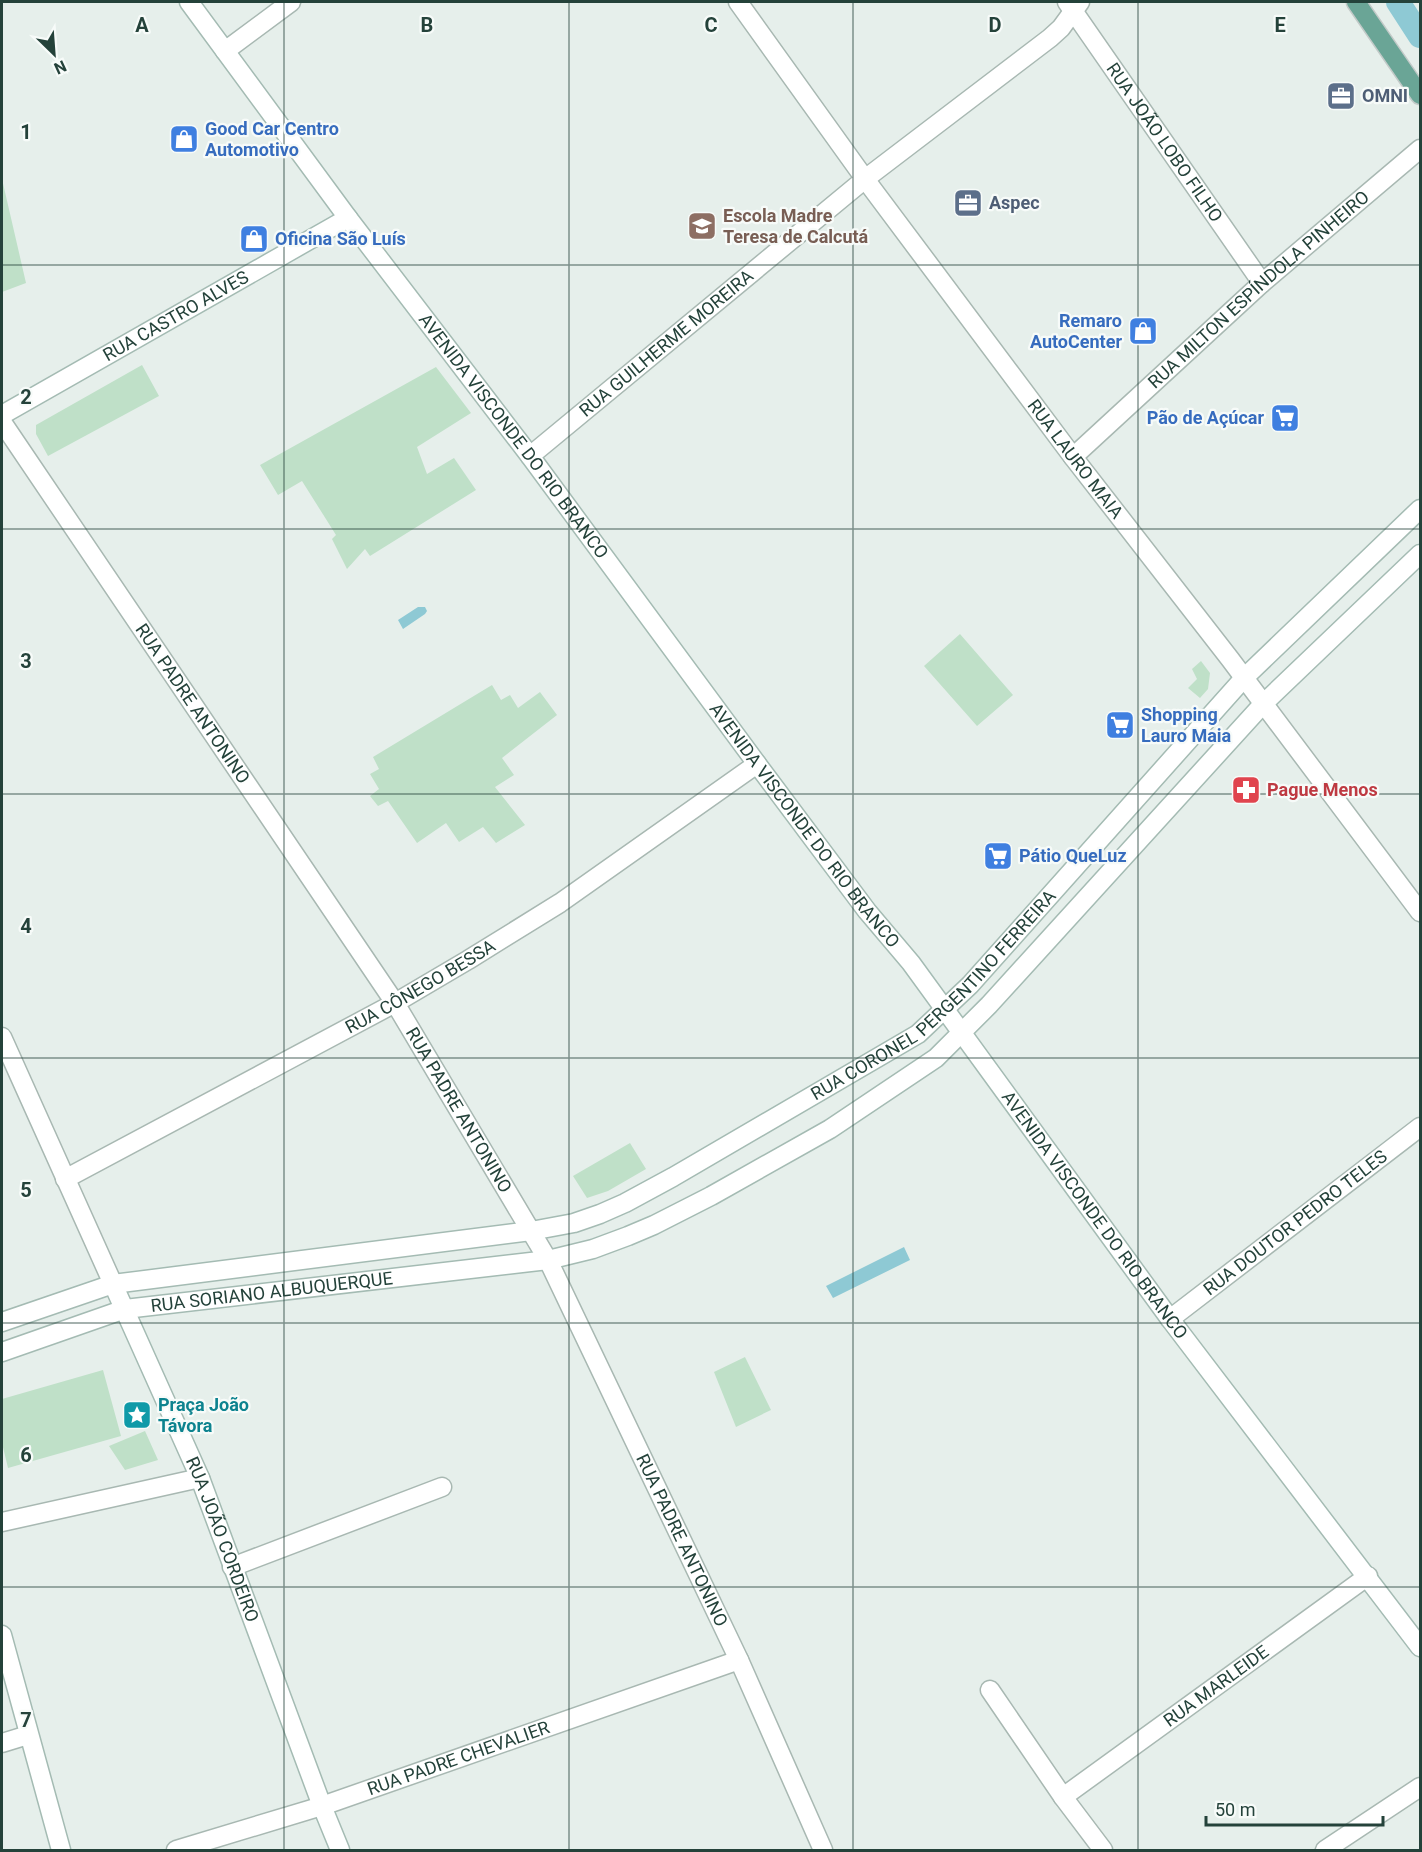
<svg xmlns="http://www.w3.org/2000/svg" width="1422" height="1852" font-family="Roboto,sans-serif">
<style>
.green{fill:#bfe0c8}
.water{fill:#8ec9d4}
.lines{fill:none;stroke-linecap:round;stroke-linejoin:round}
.canal{stroke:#8ec9d4;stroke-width:24}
.street-casing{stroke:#a8b8b2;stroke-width:21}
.secondary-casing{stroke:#a4bbb3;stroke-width:21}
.primary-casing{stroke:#c2cac8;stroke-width:21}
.street{stroke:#fff;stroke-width:18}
.secondary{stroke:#fff;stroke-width:18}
.primary{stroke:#6aa596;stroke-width:18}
.grid{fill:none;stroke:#24423a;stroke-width:1.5;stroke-opacity:0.55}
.labels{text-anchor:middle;stroke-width:4.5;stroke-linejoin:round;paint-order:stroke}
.service-label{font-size:18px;font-weight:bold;fill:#4e5e75;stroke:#f7fbf9;text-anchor:start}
.shop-label{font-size:18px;font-weight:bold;fill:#366cbe;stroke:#f7fbf9;text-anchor:start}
.street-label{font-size:18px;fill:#24423a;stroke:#f7fbf9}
.education-label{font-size:18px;font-weight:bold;fill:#785e54;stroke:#f7fbf9;text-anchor:start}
.health-label{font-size:18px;font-weight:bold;fill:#be3a42;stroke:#f7fbf9;text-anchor:start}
.culture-label{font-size:18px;font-weight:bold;fill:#0d838f;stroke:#f7fbf9;text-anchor:start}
.grid-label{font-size:20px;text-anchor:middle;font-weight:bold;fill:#24423a;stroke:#f7fbf9;stroke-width:4.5;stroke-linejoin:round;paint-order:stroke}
</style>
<rect width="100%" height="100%" fill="#e6efeb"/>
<path class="green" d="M2,179L26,283L2,292Z
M142,365L159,396L48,456L36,434V425Z
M436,367L471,413L417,447L427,474L454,458L476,490L370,556L365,549L347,569L332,539L336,535L302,481L278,495L260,465Z
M960,634L1013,695L977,726L924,666Z
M1201,661L1210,673L1208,689L1200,698L1188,688L1197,679L1192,669Z
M492,685L501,700L510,695L518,708L540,692L557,715L502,758L514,775L495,787L525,825L496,843L483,827L459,842L446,823L417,843L388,801L378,806L370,796L379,789L370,774L379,769L373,757Z
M630,1143L646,1169L608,1191L587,1198L573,1176Z
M745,1357L771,1410L736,1427L714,1372Z
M103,1370L121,1436L8,1468L2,1443V1399Z
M145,1431L158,1460L125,1470L109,1446Z"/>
<path class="water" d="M418,607H425L427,611L425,614L403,629L398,620Z
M904,1247L910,1260L833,1298L826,1286Z"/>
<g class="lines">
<path class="canal" d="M1398,2L1420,36"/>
<g class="street-casing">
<g id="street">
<path id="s1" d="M738,2L865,179L1073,457L1230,659L1420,912"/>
<path id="s2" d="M1067,2L1262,283"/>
<path d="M225,51L291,2"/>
<path id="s3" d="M2,422L395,1003L548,1260L739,1660L823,1850"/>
<path id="s4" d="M530,456L865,179L1050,38L1061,28L1080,2"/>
<path id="s5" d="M1073,457L1262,283L1420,149"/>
<path d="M2,1037L113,1284"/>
<path id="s6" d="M65,1179L395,1003L468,960L560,903L757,764"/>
<path id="s7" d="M1170,1319L1420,1127"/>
<path d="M2,1522L200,1478"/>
<path d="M232,1567L442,1487"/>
<path d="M990,1690L1063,1797L1103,1850"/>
<path d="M2,1743L28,1735"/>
<path id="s8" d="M1063,1797L1368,1576"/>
<path id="s9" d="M176,1850L322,1806L739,1660"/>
<path d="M1325,1850L1420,1787"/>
</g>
</g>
<g class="secondary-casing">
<g id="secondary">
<path id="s10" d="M189,2L348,218L530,456L757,764L867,911L911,963L1170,1319L1420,1647"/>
<path id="s11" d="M2,415L348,218"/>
<path id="s12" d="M113,1284L200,1478L322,1806L340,1850"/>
<path id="s13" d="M2,1322L113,1284L531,1231L574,1223L600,1214L625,1203L673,1177L918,1034L970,985L1244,678L1420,509"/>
<path id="s14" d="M2,1352L125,1309L548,1260L593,1249L628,1236L654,1225L711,1196L830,1129L936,1058L989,1005L1263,704L1420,554"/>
<path d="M2,1635L61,1850"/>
</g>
</g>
<g class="primary-casing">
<path id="primary" d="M1356,2L1420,95"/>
</g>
<use href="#street" class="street"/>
<use href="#secondary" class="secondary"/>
<use href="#primary" class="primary"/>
</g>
<path class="grid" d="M284,2V1850M569,2V1850M853,2V1850M1138,2V1850M2,265H1420M2,529H1420M2,794H1420M2,1058H1420M2,1323H1420M2,1587H1420"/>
<defs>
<g id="office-square" transform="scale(1.5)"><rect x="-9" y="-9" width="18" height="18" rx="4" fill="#5c6f8a" stroke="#f7fbf9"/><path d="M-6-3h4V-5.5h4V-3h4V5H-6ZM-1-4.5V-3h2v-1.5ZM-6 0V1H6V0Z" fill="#fff"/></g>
<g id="shop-square" transform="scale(1.5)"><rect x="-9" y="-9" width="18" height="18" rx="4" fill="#3f7fe0" stroke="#f7fbf9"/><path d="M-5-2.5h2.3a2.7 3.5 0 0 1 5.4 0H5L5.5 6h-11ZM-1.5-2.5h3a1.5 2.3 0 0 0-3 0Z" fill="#fff"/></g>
<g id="school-square" transform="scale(1.5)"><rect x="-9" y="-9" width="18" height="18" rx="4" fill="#8d6e63" stroke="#f7fbf9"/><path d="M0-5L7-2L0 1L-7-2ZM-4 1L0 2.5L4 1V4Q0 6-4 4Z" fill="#fff"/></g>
<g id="supermarket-square" transform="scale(1.5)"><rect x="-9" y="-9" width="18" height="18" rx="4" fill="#3f7fe0" stroke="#f7fbf9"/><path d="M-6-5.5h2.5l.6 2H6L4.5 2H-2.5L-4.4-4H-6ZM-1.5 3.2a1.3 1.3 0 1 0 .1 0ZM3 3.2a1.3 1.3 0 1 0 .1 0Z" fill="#fff"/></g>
<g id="pharmacy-square" transform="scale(1.5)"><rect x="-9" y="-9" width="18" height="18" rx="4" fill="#e0444e" stroke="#f7fbf9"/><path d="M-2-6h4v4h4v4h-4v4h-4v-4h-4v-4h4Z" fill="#fff"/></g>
<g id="sight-square" transform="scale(1.5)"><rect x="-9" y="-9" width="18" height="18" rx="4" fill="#0f9aa8" stroke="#f7fbf9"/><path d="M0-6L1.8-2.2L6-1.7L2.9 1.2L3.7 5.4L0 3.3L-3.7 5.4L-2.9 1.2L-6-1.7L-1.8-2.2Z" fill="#fff"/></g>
</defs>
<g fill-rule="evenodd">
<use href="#office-square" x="1341" y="96"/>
<use href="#shop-square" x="184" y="139"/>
<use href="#office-square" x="968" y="203"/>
<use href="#school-square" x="702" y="226"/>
<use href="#shop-square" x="254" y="239"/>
<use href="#shop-square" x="1143" y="331"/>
<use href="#supermarket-square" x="1285" y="418"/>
<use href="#supermarket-square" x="1120" y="725"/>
<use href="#pharmacy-square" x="1246" y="790"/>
<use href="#supermarket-square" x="998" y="856"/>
<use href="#sight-square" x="137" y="1415"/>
</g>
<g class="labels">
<g class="service-label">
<text x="1362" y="102">OMNI</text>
<text x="989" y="209">Aspec</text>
</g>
<g class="shop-label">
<text x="205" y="135">Good Car Centro<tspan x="205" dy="21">Automotivo</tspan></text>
<text x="275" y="245">Oficina São Luís</text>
<text x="1122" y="327" text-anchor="end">Remaro<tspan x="1122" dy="21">AutoCenter</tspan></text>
<text x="1264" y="424" text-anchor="end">Pão de Açúcar</text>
<text x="1141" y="721">Shopping<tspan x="1141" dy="21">Lauro Maia</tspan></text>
<text x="1019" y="862">Pátio QueLuz</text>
</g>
<g class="street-label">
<text dy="6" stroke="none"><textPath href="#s2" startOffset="171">RUA JOÃO LOBO FILHO</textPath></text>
<text dy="6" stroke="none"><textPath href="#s5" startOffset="250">RUA MILTON ESPÍNDOLA PINHEIRO</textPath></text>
<text dy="6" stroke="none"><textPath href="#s11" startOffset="200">RUA CASTRO ALVES</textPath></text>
<text dy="6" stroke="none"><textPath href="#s4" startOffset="177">RUA GUILHERME MOREIRA</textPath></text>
<text dy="6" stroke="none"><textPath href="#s10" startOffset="542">AVENIDA VISCONDE DO RIO BRANCO</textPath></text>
<text dy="6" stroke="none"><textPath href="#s1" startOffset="568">RUA LAURO MAIA</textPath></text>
<text dy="6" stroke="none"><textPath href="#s3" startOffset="340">RUA PADRE ANTONINO</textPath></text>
<text dy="6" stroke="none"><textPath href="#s10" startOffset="1028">AVENIDA VISCONDE DO RIO BRANCO</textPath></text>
<text dy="6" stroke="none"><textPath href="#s6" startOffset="404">RUA CÔNEGO BESSA</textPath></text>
<text dy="6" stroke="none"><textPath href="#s13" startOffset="1012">RUA CORONEL PERGENTINO FERREIRA</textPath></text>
<text dy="6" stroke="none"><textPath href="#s3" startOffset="826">RUA PADRE ANTONINO</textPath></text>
<text dy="6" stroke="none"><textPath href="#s10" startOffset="1514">AVENIDA VISCONDE DO RIO BRANCO</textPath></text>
<text dy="6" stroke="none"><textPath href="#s7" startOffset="158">RUA DOUTOR PEDRO TELES</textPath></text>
<text dy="6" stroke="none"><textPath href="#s14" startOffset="278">RUA SORIANO ALBUQUERQUE</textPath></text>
<text dy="6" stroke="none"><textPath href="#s12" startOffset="278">RUA JOÃO CORDEIRO</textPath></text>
<text dy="6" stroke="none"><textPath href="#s3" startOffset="1311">RUA PADRE ANTONINO</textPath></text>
<text dy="6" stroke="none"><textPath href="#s8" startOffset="189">RUA MARLEIDE</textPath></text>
<text dy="6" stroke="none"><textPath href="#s9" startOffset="297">RUA PADRE CHEVALIER</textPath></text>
</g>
<g class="education-label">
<text x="723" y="222">Escola Madre<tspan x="723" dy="21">Teresa de Calcutá</tspan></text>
</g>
<g class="health-label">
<text x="1267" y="796">Pague Menos</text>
</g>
<g class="culture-label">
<text x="158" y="1411">Praça João<tspan x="158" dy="21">Távora</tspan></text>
</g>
</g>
<g class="grid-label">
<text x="142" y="32">A</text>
<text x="427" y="32">B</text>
<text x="711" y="32">C</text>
<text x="995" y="32">D</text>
<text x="1280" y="32">E</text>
<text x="26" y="139">1</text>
<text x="26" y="404">2</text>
<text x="26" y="668">3</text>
<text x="26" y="933">4</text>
<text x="26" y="1197">5</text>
<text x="26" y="1462">6</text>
<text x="26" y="1727">7</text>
</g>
<rect width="1422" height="1852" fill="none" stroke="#24423a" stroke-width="6"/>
<g transform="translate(54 54) rotate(155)" stroke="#f7fbf9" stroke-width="4.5" paint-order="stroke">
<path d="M0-4.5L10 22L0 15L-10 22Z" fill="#24423a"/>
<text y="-9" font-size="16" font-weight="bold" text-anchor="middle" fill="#24423a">N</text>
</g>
<path d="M1206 1816v9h177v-9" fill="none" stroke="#24423a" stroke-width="3"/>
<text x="1215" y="1816" font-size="18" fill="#24423a" stroke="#f7fbf9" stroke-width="4.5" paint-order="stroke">50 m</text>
</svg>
